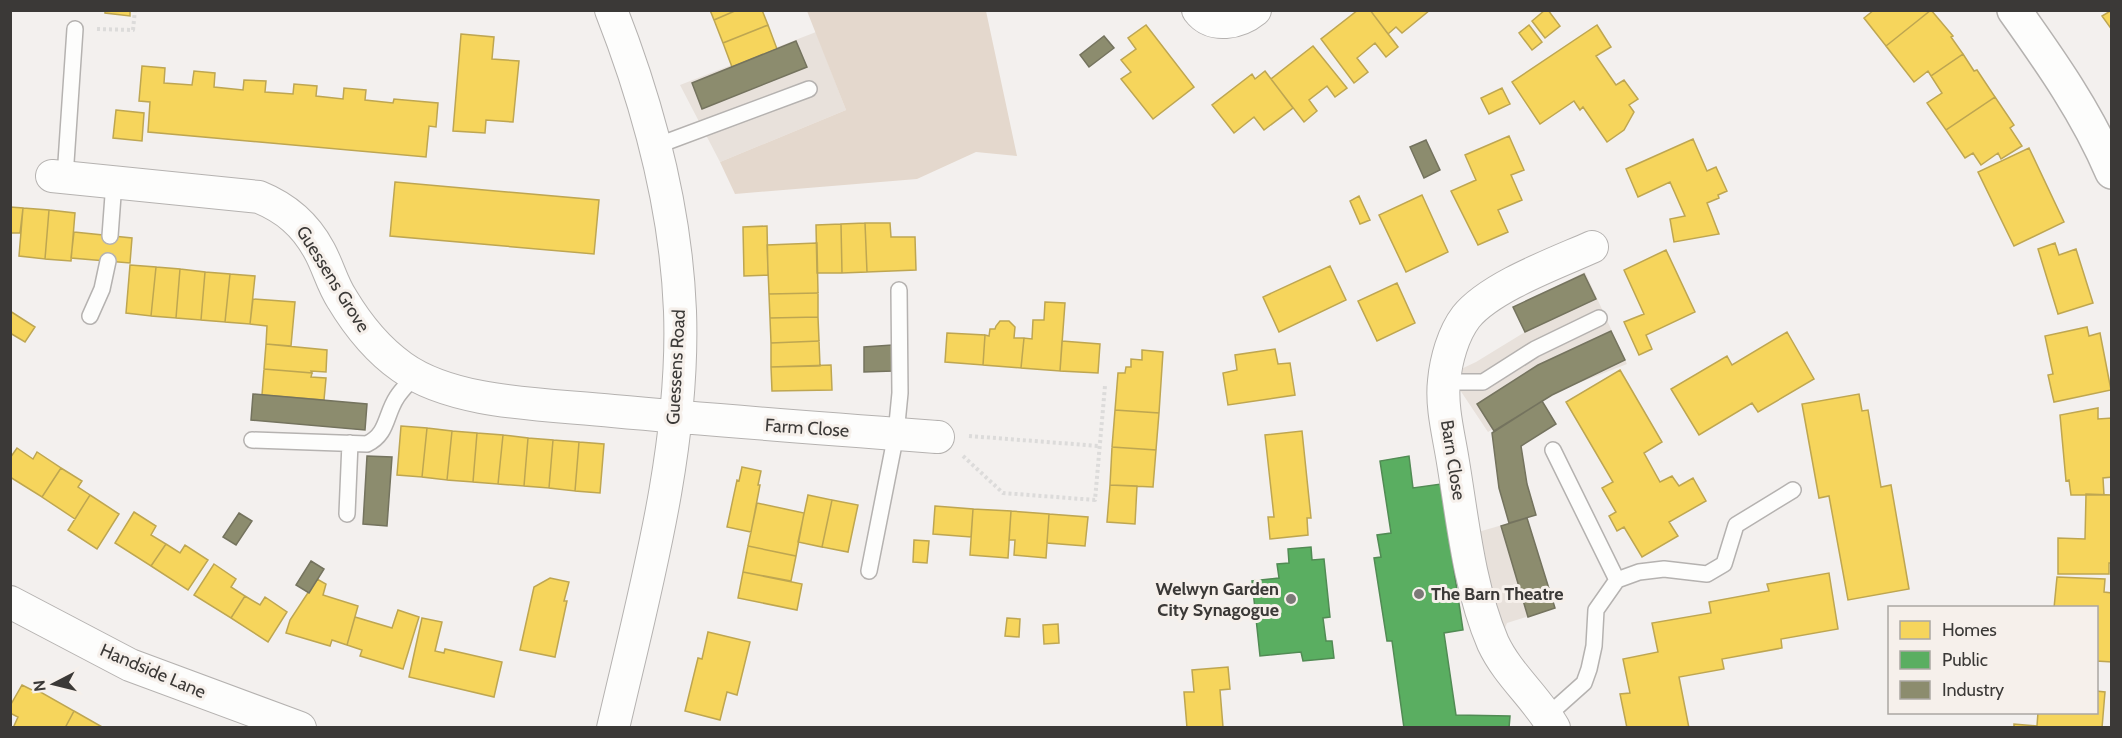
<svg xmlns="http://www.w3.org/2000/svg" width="2122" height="738" font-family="Cabin,sans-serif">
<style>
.built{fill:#e8e1db}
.green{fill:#e4d8cd}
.homes{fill:#f6d55c;stroke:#bea651;stroke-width:1.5}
.public{fill:#5aae61;stroke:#518b54;stroke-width:1.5}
.industry{fill:#8c8c6e;stroke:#74735e;stroke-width:1.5}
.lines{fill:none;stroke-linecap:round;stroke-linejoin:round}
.service-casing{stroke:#b5b2b0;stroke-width:18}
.minor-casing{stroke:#b5b2b0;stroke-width:34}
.tertiary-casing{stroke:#b5b2b0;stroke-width:36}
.path{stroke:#dcdbda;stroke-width:4;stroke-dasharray:3 3;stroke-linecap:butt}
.service{stroke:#fdfdfc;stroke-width:15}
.minor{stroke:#fdfdfc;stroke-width:32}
.tertiary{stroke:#fdfdfc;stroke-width:33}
.poi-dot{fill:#7b7977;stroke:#f6f0eb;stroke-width:2}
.labels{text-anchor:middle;stroke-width:6;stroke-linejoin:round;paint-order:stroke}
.street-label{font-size:18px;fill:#3b3937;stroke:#f6f0eb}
.poi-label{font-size:18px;font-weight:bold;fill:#3b3937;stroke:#f6f0eb;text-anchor:end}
</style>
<rect width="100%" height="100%" fill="#f3f0ee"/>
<path class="built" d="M816,32L846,110L720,162L680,85Z
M1585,272L1627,364L1553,393L1488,432L1460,390L1459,370L1476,362L1525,332L1513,307Z
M1527,518L1555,608L1507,623L1503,633L1494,612L1478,532Z"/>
<path class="green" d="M807,11H986L1017,156L976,152L917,179L735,194L720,162L846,110Z"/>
<path class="homes" d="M105,10H130V16L105,13Z
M710,10H737L714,20Z
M737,10H762L768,25L723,43L714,20Z
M1358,10H1370L1398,47L1386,57L1375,43L1357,58L1368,72L1354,83L1321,39Z
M1370,10H1430L1402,33L1396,27L1388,34Z
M1545,10H1548L1560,26L1545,38L1532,21Z
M1874,10H1931L1886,46L1864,18Z
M1931,10L1953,36L1951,37L1963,54L1931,76L1928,71L1914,82L1886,46Z
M2112,10V30L2102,16Z
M768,25L777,49L732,67L723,43Z
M1146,25L1194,87L1153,119L1121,79L1131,72L1121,60L1136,49L1128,38Z
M1529,25L1542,42L1532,50L1519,33Z
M1597,25L1611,47L1596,56L1616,85L1624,80L1638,99L1629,105L1634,112L1624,130L1607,142L1583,107L1580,110L1574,101L1540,124L1512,82Z
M461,34L494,37L492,59L519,61L513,122L486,120L485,133L453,131Z
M1313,46L1347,88L1335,97L1327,86L1309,100L1317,111L1304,122L1271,79Z
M1963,54L1974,71L1977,70L1995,97L1946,130L1927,103L1942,93L1931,76Z
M142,66L165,68L164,83L192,85L194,71L215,73L214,87L243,90L244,80L266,81L265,92L293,94L294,84L317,86L316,96L343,99L344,88L366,90L365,100L393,103L394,99L438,103L436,127L429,126L426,157L148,132L150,102L139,101Z
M1265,71L1293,108L1264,130L1254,117L1234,133L1212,105L1252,74L1255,79Z
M1502,88L1510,104L1489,114L1481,98Z
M1995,97L2014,125L2010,128L2022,146L2001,159L1998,153L1981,165L1973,153L1965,158L1946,130Z
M116,110L144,113L142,141L113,138Z
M1509,136L1524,170L1511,175L1522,200L1498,210L1508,232L1478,245L1451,191L1476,180L1465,155Z
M1693,139L1707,171L1716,167L1727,191L1718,195L1719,198L1707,203L1719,234L1674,242L1670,219L1685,216L1670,182L1638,197L1626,169Z
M2029,148L2064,222L2014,246L1978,172Z
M395,182L599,200L594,254L390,236Z
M1422,195L1448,252L1406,272L1379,215Z
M1359,196L1370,220L1360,224L1350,201Z
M10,207L23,208L20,233H10Z
M23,208L49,210L45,259L19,256Z
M49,210L75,213L71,261L45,259Z
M865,223L867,272L842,273L841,224Z
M865,223H890L891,237H915L916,270L867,272Z
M841,224L842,273H817L816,225Z
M767,226L768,275L744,276L743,227Z
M74,232L132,238L130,263L71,258Z
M817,243L818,293L769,294L767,245Z
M2055,243L2059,255L2076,249L2093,303L2058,314L2038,249Z
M1666,250L1695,312L1646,335L1652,349L1639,355L1624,322L1644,314L1624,270Z
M130,265L156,267L151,316L126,313Z
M1330,266L1346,300L1279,332L1263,297Z
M156,267L180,269L176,318L151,316Z
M180,269L205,272L201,320L176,318Z
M205,272L230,274L225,322L201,320Z
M230,274L255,276L250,324L225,322Z
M1397,283L1415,323L1377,341L1358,301Z
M818,293V317L770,318L769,294Z
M253,299L295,302L291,346L266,344L267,326L250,324Z
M1045,302L1065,303L1060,371L1021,368L1024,338L1032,339L1033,320H1044Z
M10,311L35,327L25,342L10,333Z
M818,317L819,341L771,343L770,318Z
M1000,321H1009L1015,327L1014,338H1024L1021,368L983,365L985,335L989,336L990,329H995L996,326Z
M2087,327L2089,336L2100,333L2111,390L2054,402L2048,375L2053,374L2045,336Z
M1787,332L1814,379L1758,412L1752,403L1699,435L1671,389L1727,356L1732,365Z
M947,333L985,335L983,365L945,362Z
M819,341L820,366L771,367V343Z
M1062,341L1100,344L1098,373L1060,371Z
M266,344L327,350L326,372L311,371L312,373L264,369Z
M1275,349L1278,364L1290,363L1295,395L1228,405L1223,373L1237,370L1235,355Z
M1142,350L1163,352L1159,413L1115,410L1118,373H1125L1126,367H1131V359L1142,360Z
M831,365L832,390L772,391L771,367Z
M264,369L312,373L311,377L326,378L324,400L262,395Z
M1620,370L1662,442L1644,453L1660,482L1672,476L1679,486L1693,478L1706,501L1669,522L1678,536L1642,557L1624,527L1617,531L1609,516L1616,512L1602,488L1613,482L1566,402Z
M1859,394L1862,411L1868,410L1881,487L1891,485L1909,589L1848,600L1829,496L1819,498L1802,404Z
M2098,408V419L2112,418V477L2103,478L2104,495H2071L2069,480L2066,481L2060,415Z
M1115,410L1159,413L1156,450L1112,447Z
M401,426L427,428L422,477L397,475Z
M427,428L452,431L447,480L422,477Z
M452,431L477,433L473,482L447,480Z
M1302,431L1311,518H1307L1308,535L1270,539L1268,517H1274L1265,435Z
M477,433L503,435L498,484L473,482Z
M503,435L528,438L524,486L498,484Z
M528,438L553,440L549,488L524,486Z
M553,440L579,442L575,491L549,488Z
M579,442L604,444L600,493L575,491Z
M1112,447L1156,450L1153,487L1110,485Z
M17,448L33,459L37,452L61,468L42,497L10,477V458Z
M742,467L761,471L758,485H760L751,532L727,527L737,480L739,481Z
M61,468L82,481L78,487L90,495L75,519L42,497Z
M1110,485L1137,486L1135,524L1107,522Z
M2086,494L2112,495V563H2109V574H2058V538L2085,539Z
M90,495L119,514L97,549L68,530Z
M808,495L832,500L822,547L798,542Z
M832,500L858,505L848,552L822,547Z
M757,503L804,513L796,556L748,546Z
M935,506L973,509L971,537L933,534Z
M973,509L1011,511L1008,558L970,555Z
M1011,511L1049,514L1046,558L1014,555L1015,540H1009Z
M134,512L156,526L151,535L166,544L151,566L115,543Z
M1049,514L1088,517L1085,546L1047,543Z
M914,540L929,541L927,563L913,562Z
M166,544L180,553L185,545L208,560L188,590L151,566Z
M748,546L796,556L791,581L743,572Z
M214,564L236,579L231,587L245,596L231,618L194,595Z
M743,572L802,584L797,610L738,598Z
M1829,573L1838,629L1781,639L1782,648L1722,659L1724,669L1679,677L1689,728H1627L1620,694L1630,693L1623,659L1658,652L1652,623L1711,613L1709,602L1769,591L1767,584Z
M2057,577L2105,579L2104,592L2112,593V662L2096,661V608H2054Z
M550,578L569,582L564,601H567L555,657L520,650L534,587Z
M317,579L326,584L323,595L358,606L347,645L332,640L330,646L286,633L290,620Z
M245,596L260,605L265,597L287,612L268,642L231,618Z
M398,610L419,617L403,669L360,656L362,650L347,645L355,617L392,628Z
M422,618L442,622L435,651L444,653L445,649L502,662L494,697L409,677Z
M1007,618L1020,619L1019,637L1005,636Z
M1058,624L1059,643L1044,644L1043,625Z
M708,632L750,642L737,695L727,692L720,720L685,711L698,658L702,659Z
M1228,667L1230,689L1220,690L1223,727L1187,728L1184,692H1194L1192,670Z
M22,685L36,692L37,690L74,711L65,728H13L18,717L10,713V706Z
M2096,691L2105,692L2102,728H2014V724L2037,726L2038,712H2096Z
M74,711L104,728H65Z"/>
<path class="public" d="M1409,456L1413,488L1441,484L1463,630L1444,633L1456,715L1510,716L1509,728H1404L1392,641H1387L1374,558L1381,557L1377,535L1391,533L1380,461Z
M1311,547L1312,560L1324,559L1330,617L1323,618L1326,641H1332L1334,658L1303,661L1301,652L1260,656L1252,581L1279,578L1277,564L1289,563L1288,549Z"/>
<path class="industry" d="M1104,36L1114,48L1089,67L1080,55Z
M796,41L807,67L702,109L692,83Z
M1426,140L1440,170L1424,178L1410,147Z
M1584,274L1596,299L1525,332L1513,307Z
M1611,331L1625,360L1552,395L1494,431L1477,404L1538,365Z
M892,345L893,371L864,372V347Z
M253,394L367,404L365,430L251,420Z
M1542,401L1556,424L1521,446L1527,484L1536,515L1509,523L1499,488L1492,433Z
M367,456L392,457L387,526L363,524Z
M239,513L252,521L236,545L223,537Z
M1527,518L1555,608L1528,617L1501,526Z
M311,561L324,569L309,593L296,585Z"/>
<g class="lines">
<g class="service-casing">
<path id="service" d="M656,146L809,89
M65,177L75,29
M110,236L114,182
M90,316L102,289L108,261
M1443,382H1483L1535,349L1599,318
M252,440L367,444C388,434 385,415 397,397C402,389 410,382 416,374
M1553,450L1617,580
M347,514L350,443
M869,571L896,434L900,393L899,290
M1547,716L1584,683L1589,669L1594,646L1596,610L1617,580L1639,572L1664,569L1707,574L1724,564L1736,525L1793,490"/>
</g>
<g class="minor-casing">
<path id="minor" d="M611,10C649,107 676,207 680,311C685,448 644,594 613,728
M1198,10C1212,29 1239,23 1255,10
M52,176L259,197C286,208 305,224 319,250C328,266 332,284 342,299C357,324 378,350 402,367C455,405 548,404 613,411C721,421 830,429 938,437
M10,602L130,665L300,728
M1554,728C1536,697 1508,675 1493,643C1469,587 1463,522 1453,462C1449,436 1441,407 1444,381C1446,360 1453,334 1466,317C1490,287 1556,263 1592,247"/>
</g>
<g class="tertiary-casing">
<path id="tertiary" d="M2014,10C2051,62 2087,113 2112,172"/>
</g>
<path class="path" d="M97,29L133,30L135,10
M969,436L1099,446
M963,456L1003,493L1095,500L1105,386"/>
<use href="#service" class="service"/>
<use href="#minor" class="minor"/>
<use href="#tertiary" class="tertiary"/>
</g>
<g class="poi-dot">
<circle cx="1419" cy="594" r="6"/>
<circle cx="1291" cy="599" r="6"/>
</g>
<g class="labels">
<g class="street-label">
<text transform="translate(333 279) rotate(58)" y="6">Guessens Grove</text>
<text transform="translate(676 367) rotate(-87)" y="6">Guessens Road</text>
<text transform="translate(807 428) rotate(4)" y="6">Farm Close</text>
<text transform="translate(1453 460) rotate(81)" y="6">Barn Close</text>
<text transform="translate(153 671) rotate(23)" y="6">Handside Lane</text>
</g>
<g class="poi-label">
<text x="1279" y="595">Welwyn Garden<tspan x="1279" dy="21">City Synagogue</tspan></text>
<text x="1431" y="600" text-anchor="start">The Barn Theatre</text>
</g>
</g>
<rect width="2122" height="738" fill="none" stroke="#3b3937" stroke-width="24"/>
<rect x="1888" y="606" width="210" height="108" fill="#f6f0eb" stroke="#aba7a3" stroke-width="1.5"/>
<rect x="1900" y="621" width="30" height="18" fill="#f6d55c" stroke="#aba7a3" stroke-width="1.5"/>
<text x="1942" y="636" font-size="18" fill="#3b3937">Homes</text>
<rect x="1900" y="651" width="30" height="18" fill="#5aae61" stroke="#aba7a3" stroke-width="1.5"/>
<text x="1942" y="666" font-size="18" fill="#3b3937">Public</text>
<rect x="1900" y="681" width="30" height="18" fill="#8c8c6e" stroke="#aba7a3" stroke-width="1.5"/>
<text x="1942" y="696" font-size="18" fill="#3b3937">Industry</text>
<g transform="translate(54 684) rotate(263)" stroke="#f6f0eb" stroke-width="4.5" paint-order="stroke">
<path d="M0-4.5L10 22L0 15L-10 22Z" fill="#3b3937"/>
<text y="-9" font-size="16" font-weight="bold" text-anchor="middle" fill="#3b3937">N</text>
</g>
</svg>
